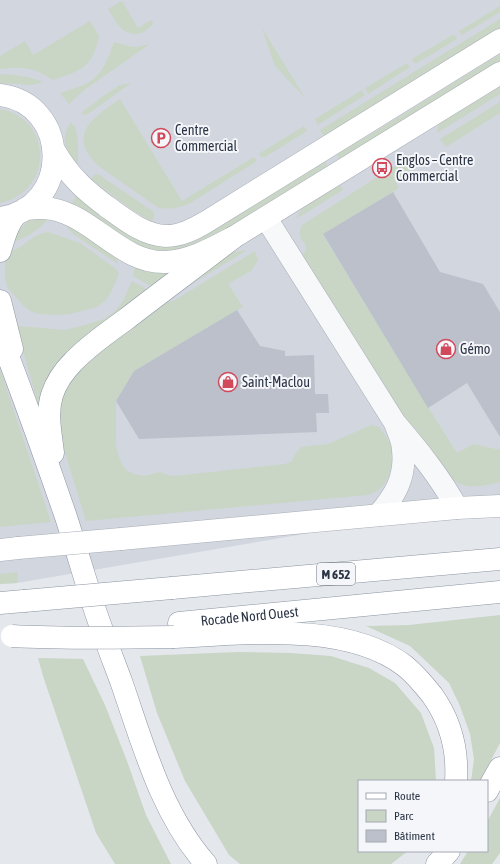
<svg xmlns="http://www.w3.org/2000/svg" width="500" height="864" font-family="'Asap Condensed',sans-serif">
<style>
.built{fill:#d2d6de}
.green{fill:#c9d6c5}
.building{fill:#bbc0ca}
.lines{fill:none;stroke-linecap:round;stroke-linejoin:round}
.street-casing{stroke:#a9aeb7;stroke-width:23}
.secondary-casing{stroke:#a9aeb7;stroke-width:23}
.highway-casing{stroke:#8b94a3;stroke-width:23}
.street{stroke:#f7f8fa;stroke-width:22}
.secondary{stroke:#fff;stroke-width:22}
.highway{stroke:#fff;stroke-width:22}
.secondary-bridge-casing{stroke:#a9aeb7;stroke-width:23;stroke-linecap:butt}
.highway-bridge-casing{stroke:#8b94a3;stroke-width:23;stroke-linecap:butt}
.secondary-bridge{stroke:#fff;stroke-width:22}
.highway-bridge{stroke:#fff;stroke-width:22}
.labels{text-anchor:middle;stroke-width:4;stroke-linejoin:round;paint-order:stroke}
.shield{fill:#f4f6f9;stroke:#676e7b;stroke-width:1}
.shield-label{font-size:13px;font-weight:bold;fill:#2b3445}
.poi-label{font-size:14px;fill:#2b3445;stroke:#f4f6f9;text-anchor:start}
.street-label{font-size:14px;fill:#2b3445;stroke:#f4f6f9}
</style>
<rect width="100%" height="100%" fill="#e4e7ec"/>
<path class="built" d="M0,0H500V506L457,508L17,583L0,584Z"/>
<path class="green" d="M122,1L138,28L151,20L153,23C145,35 132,38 121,28C116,23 112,15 108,9Z
M500,6V12L462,35L459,31Z
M500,19V28L324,136L320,130Z
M90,21L99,36C93,67 81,71 53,80C33,67 24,67 0,69V56L25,41L33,55Z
M262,28L305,98L275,66Z
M454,34L457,39L415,64L412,59Z
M114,42L128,46L137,47L150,44L84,90L69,104L60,93C68,90 76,88 84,85C102,77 108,59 114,42Z
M500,54V61L340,160L336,153L352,144L365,138Z
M407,63L410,67L368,94L365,88Z
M4,74C18,75 30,77 43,82L31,85L0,83V75Z
M131,83L88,114L84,115L81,113L103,96L120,85Z
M500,86V94L437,133L438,127L440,123Z
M362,90L365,95L318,125L315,119Z
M120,99L182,201L254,157L257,161L187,205C175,208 168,210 157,207L100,167C65,136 92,118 120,99Z
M500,102V113L446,147L440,139Z
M0,109C54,119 53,192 0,203Z
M71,122L76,129L78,143V168C67,150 58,142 71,122Z
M304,126L307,131L265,157H261L259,155L260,153Z
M412,155L413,160V168L395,181L399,188L323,235L428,407L457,453L474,444L500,450V482C488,485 472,489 460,484C448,480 421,438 414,426L408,429L303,256C303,254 305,251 306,250C307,241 295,240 302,225Z
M324,160L328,167L207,242L179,252L146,251L70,207L76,196L134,237L150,245L166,247L181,246L196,241L300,177L311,168Z
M98,174L154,212V219L151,221L129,208L91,179L93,176Z
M340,185L343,190L296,219L299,213L305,206Z
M51,216C41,228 28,237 13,242L16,234L32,217Z
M65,222C78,230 117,248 118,264L73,234L67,227Z
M48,232L80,243L116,269L119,274L111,292L106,300L97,307L70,314L53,315L39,314L30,311L22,304L7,287L5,276V262L10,251C24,248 26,240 38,235C41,233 45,233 48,232Z
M247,250L174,295L222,258L234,252Z
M255,251L258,260L251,271L228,284L243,307L134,371L116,401V445L119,457L122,464L126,470L134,474L145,476L160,472L171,476L183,475L285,464L291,462L296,453L301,447L328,444L371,425L379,427C383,433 390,441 392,449C395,458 389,481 382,487C378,491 373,493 368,495L86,521L58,430V406L71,376L163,300L170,302L175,300Z
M135,264L173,269L154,288L133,276Z
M132,281L149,291L68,356L44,425L17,330L18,326L65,330L85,325L104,319L114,312L123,301Z
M0,369L51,522L0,527Z
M18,572L17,583L0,584V574Z
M500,615V743L480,781H471L474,759L470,734L460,706L449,683L410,646L366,626L409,625Z
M238,652L290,653L331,656L369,668L395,683L421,713L434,748L436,781H359V851H408L391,864H240L229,855L185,781L157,713L140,656Z
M38,658L83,659L105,705L127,761L146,815L171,864H115L96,833L43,676Z
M500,798V853L492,864H460L468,851H487V822Z"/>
<path class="building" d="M393,192L440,272L483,284L500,312V437L467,383L428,408L323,234Z
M237,310L260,346L285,351V356L314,355L315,394H328L329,413H316L317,432L139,439L116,401L134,371Z"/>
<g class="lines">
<g class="street-casing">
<path id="street" d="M266,218L395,423
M378,515C395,496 406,477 403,450C403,441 398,432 395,423C418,450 440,477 457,508"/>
</g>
<g class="secondary-casing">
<path id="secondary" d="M0,95C71,104 72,208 0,218
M54,150C61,162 68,172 78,182C86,191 96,198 106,206C124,219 143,235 166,236C181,236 194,229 206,222L500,40
M25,209C34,208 43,207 52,209C94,217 122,264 166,262C190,261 213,248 234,237L500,73
M121,539L457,508L500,506
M0,550L18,548"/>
</g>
<g class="highway-casing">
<g id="highway">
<path d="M0,251C4,238 7,225 16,214"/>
<path d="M0,301L12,349"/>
<path d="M0,335C23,395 45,456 66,517C76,548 85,579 95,610C103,634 112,657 121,681C143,744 161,813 206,864"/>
<path d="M53,453C51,434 46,414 52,395C56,383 64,371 73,362C88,346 107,333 125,320C161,292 198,265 234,237"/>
<path d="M172,588L500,559"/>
<path d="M0,603L24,601"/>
<path id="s1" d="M179,623L500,592"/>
<path d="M174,637C244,634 346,621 405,666C415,674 424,685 432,695C450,720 458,750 456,781"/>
<path d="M487,791L500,768"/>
<path d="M437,864L449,851"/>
</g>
</g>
<use href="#street" class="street"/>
<use href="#secondary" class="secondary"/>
<use href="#highway" class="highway"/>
<g class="secondary-bridge-casing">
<path id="secondary-bridge" d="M18,548L121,539"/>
</g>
<g class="highway-bridge-casing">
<path id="highway-bridge" d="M24,601L172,588
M12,636C66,639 120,638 174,637"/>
</g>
<use href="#secondary-bridge" class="secondary-bridge"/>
<use href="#highway-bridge" class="highway-bridge"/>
</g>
<defs>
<g id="parking-ring" transform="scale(1)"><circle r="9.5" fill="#f4f6f9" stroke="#d1495b" stroke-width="1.5"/><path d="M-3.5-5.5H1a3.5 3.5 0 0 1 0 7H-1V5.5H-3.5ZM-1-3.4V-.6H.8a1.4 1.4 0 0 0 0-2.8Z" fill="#d1495b"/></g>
<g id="bus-ring" transform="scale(1)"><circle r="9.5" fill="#f4f6f9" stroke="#d1495b" stroke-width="1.5"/><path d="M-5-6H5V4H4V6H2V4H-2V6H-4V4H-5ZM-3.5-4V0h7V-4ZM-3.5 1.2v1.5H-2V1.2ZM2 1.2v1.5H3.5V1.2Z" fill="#d1495b"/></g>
<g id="shop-ring" transform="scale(1)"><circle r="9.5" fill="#f4f6f9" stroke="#d1495b" stroke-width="1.5"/><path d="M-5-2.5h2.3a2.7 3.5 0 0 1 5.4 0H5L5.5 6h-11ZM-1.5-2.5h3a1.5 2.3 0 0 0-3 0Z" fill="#d1495b"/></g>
</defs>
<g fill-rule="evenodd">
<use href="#parking-ring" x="161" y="138"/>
<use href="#bus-ring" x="382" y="168"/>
<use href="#shop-ring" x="446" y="349"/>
<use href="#shop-ring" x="228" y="382"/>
</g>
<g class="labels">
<rect class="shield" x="317" y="563" width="38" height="22" rx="3"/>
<g class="shield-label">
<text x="336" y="579">M 652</text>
</g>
<g class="poi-label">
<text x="175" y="135">Centre<tspan x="175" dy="16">Commercial</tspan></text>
<text x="396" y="165">Englos – Centre<tspan x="396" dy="16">Commercial</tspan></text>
<text x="460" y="354">Gémo</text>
<text x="242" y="387">Saint-Maclou</text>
</g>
<g class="street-label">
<text dy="5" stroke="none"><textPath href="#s1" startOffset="71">Rocade Nord Ouest</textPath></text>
</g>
</g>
<rect x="358" y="780" width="130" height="72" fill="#f4f6f9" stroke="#a4a8b1"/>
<rect x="366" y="793" width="20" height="6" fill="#ffffff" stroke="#a4a8b1"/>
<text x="394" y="800" font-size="12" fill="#2b3445">Route</text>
<rect x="366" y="810" width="20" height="12" fill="#c9d6c5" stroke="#a4a8b1"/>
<text x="394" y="820" font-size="12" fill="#2b3445">Parc</text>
<rect x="366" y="830" width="20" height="12" fill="#bbc0ca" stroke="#a4a8b1"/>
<text x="394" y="840" font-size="12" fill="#2b3445">Bâtiment</text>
</svg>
